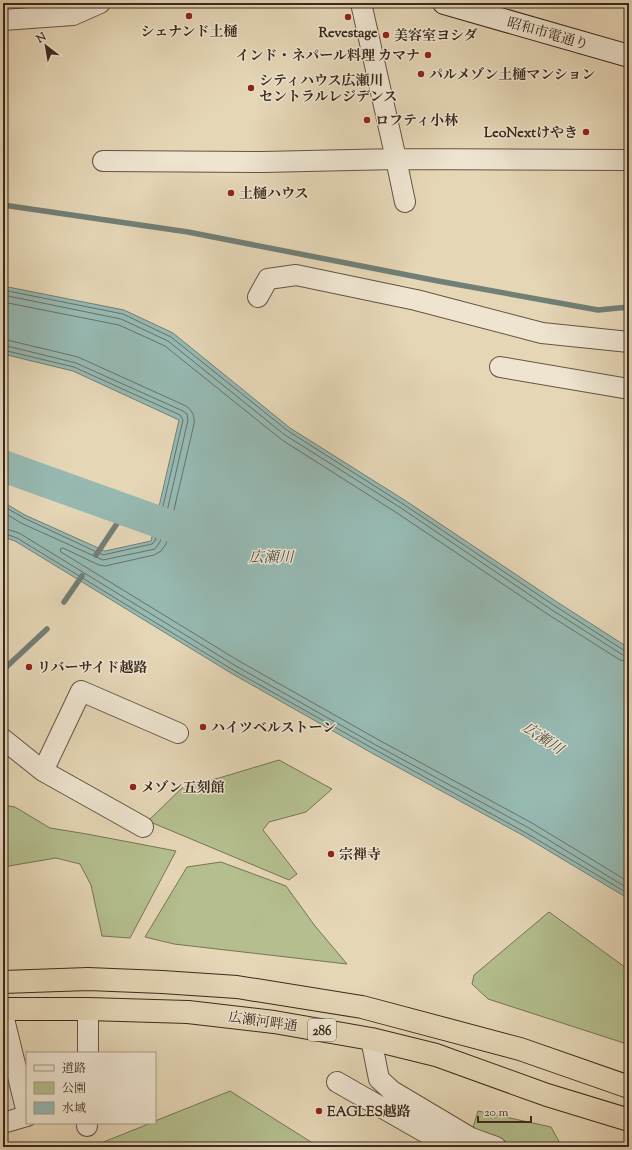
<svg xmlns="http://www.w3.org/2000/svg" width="632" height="1150" font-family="'Sorts Mill Goudy','Noto Serif JP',serif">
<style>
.green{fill:#b4be8e;stroke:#777456}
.water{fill:#96b9b2;stroke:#717f76}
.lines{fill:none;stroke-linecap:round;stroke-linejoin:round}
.shore{stroke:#687168;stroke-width:1}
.stream{stroke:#717f76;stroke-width:5.5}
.river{stroke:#96b9b2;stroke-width:32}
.street-casing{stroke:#655443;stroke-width:22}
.secondary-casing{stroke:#3a291d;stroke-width:24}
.highway-casing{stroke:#3a291d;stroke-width:24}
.street{stroke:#eee4d0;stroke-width:20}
.secondary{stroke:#eee4d0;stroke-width:22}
.highway{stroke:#e5d6b6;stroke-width:22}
.poi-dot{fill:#8f2418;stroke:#eee4d0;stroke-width:1.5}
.labels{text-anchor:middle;stroke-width:3;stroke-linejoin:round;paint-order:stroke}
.shield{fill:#eee4d0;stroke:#706153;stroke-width:1}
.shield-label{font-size:13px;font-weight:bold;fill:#3a291d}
.poi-label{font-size:14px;font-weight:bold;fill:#3a291d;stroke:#eee4d0;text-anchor:start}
.street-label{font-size:14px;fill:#3a291d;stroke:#eee4d0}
.water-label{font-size:15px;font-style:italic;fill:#514d42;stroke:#eee4d0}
</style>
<rect width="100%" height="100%" fill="#e5d6b6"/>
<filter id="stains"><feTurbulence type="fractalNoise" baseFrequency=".005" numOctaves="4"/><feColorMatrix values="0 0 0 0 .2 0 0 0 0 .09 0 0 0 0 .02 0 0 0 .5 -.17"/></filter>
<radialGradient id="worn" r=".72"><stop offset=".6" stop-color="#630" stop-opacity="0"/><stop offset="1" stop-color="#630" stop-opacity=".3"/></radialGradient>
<path class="green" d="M279,760L332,789L306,812L269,822L263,830L297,874L289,880L148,821L184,786L219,778Z
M3,805L15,807L50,828L87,834L176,851L130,938L102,936L91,885L80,864L56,858L3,867Z
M221,862L286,886L315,926L347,964L174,944L145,937L187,867Z
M549,912L629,970V1039L627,1044L488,999L472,984L474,975Z
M230,1091L319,1147H91L151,1123H155V1121Z
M478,1111L551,1127L562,1147H490L471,1134Z"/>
<path class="water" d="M3,286L124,310L173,333L290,428L406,501L557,602L629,648V899L524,836L370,752L231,673L15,541L3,537V502L25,515L105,551L151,541L179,420L73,371L3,354Z"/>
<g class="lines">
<path class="shore" d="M3,290L123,314L171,337L288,431L403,504L555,606L625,651H629
M3,295L121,319L168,341L285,435L401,508L552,610L623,655L629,656
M3,302L119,325L165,346L282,440L397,513L549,615L620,660L629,662
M3,339L78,357L186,406C192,410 195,416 194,424L166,544L161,551L154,555L105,566L99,565L63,548L60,549L61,552L239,661L377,739L532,823L629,882
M3,345L76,363L183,411L187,414L188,420L160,542L155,549L103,560L21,523L3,512
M3,350L74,367L180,415L183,420L155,541L152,544L103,555L24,518L3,506
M3,528L19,533L236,666L374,744L529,828L629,889
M3,533L17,538L233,670L372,748L526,833L629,894"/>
<path class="stream" d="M3,205L188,232L438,281L598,310L629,307
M96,555L126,510
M64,602L82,576
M3,670L47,629"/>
<path class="river" d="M3,466L198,536"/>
<g class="street-casing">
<path id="street" d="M361,3L396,159L405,202
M3,20L73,15L100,3
M103,161L263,162L396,159L629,160
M258,297L268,279L296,275L416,300L542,333L629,342
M500,367L629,389
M3,739L43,771L143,827
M43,771L81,691L178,733
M3,1015L27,1113
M371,1039L379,1079L392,1091L471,1138L465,1147
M88,1053V1009
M337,1082L451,1147
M3,1123L27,1116
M87,1126V1123
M471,1138L496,1147"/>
</g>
<g class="secondary-casing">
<path id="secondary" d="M444,3L629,56"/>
</g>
<g class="highway-casing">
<path id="highway" d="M3,982L88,979L162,982L237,987L362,1007L520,1049L629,1087
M3,1009H88L188,1012L274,1022L371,1039L436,1055L547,1095L629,1120"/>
</g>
<use href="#street" class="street"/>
<use href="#secondary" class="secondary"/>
<use href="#highway" class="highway"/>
</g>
<g class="poi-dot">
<circle cx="189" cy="16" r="4"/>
<circle cx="348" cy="17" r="4"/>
<circle cx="386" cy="35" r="4"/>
<circle cx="428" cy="55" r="4"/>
<circle cx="421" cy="74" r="4"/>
<circle cx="251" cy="88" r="4"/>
<circle cx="367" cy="120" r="4"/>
<circle cx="586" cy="132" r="4"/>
<circle cx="231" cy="193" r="4"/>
<circle cx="29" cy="667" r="4"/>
<circle cx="203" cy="727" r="4"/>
<circle cx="133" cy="787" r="4"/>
<circle cx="331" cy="854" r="4"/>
<circle cx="319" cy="1111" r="4"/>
</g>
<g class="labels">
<rect class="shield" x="308" y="1019" width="28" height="22" rx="3"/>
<g class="shield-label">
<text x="322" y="1035">286</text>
</g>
<g class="poi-label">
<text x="189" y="36" text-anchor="middle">シェナンド土樋</text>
<text x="348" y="37" text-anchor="middle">Revestage</text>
<text x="394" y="40">美容室ヨシダ</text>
<text x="420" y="60" text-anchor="end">インド・ネパール料理 カマナ</text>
<text x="429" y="79">パルメゾン土樋マンション</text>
<text x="259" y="85">シティハウス広瀬川<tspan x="259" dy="16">セントラルレジデンス</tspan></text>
<text x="375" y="125">ロフティ小林</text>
<text x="578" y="137" text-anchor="end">LeoNextけやき</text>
<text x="239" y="198">土樋ハウス</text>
<text x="37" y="672">リバーサイド越路</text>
<text x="211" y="732">ハイツベルストーン</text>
<text x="141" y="792">メゾン五刻館</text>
<text x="339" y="859">宗禅寺</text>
<text x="327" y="1116">EAGLES越路</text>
</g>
<g class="street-label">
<text transform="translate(548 33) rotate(16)" y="5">昭和市電通り</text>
<text transform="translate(263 1021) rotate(8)" y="5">広瀬河畔通</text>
</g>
<g class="water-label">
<text x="271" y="562">広瀬川</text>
<text transform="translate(543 738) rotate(34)" y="5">広瀬川</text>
</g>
</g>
<rect width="632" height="1150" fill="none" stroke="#e5d6b6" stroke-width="16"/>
<rect x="4" y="4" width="624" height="1142" fill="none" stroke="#3a291d" stroke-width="2"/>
<rect x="8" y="8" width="616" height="1134" fill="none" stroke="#3a291d"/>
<rect x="26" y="1052" width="130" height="72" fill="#eee4d0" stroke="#a69988"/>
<rect x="34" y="1065" width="20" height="6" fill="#eee4d0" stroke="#a69988"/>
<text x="62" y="1072" font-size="12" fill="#3a291d">道路</text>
<rect x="34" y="1082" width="20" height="12" fill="#b4be8e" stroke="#a69988"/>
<text x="62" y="1092" font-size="12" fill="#3a291d">公園</text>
<rect x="34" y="1102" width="20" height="12" fill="#96b9b2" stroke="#a69988"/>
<text x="62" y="1112" font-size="12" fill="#3a291d">水域</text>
<g transform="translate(46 46) rotate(329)" stroke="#eee4d0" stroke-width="3" paint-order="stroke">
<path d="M0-3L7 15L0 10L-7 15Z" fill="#3a291d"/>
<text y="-6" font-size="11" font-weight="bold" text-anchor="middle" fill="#3a291d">N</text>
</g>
<path d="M478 1116v6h53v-6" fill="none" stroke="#3a291d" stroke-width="2"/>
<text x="484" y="1116" font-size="12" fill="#3a291d" stroke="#eee4d0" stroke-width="3" paint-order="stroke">20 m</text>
<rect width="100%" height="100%" filter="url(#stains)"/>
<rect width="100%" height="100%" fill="url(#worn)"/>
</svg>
